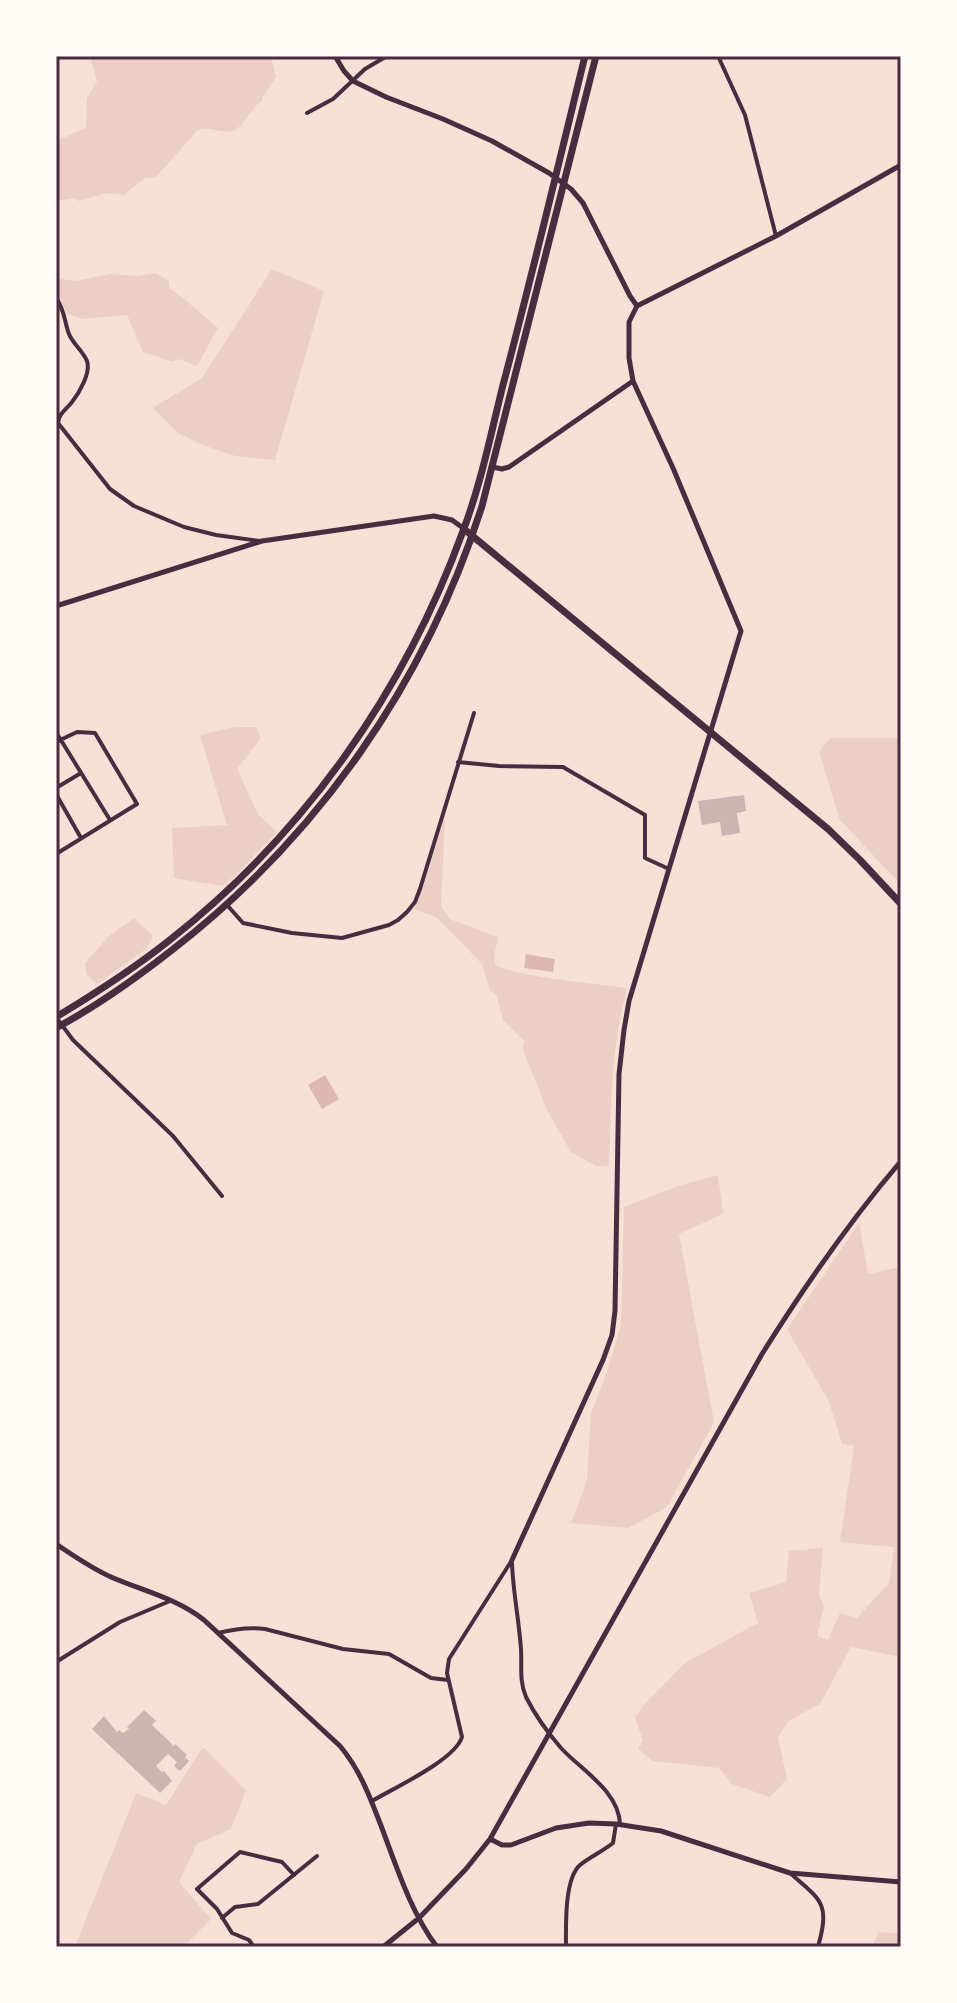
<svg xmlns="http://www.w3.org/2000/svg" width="957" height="2003" font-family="'Archivo Narrow',sans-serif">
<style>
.green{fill:#ebcfc5}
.water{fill:#dcb8b0}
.building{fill:#ccb4b1}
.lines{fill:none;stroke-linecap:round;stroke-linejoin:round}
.minor{stroke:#4a2c40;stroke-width:4}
.tertiary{stroke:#4a2c40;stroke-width:5}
.primary{stroke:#4a2c40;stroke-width:7}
.trunk{stroke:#4a2c40;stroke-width:7}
.neatline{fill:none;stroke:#4a2c40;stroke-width:3}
</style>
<rect width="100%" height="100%" fill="#f7e1d7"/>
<path class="green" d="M90,56H271L276,77L263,96L262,101C250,108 245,125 235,130C223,136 209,124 197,131L156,177L145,178L124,195L106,193L79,201L74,198L56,201V141L86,128L87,98L97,81Z
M272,269L324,291L275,460L235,456L203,445L178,433L153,408L202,378Z
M156,273L169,282V288L184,299L218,328L197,366L179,359L173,362L143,352L127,315L83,319L67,314L64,306L56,298V278L75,281L110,274L138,276Z
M235,727H256L261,738L237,769L258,814L277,832L235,876L222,886L174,878L172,828L227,825L200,735Z
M830,738H901V885L840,820L819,752Z
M445,817L441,906L450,919L498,937C497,944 493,957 495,963C502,976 608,985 627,988C611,1049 611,1104 609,1166H596L571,1152L547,1110L522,1047L525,1042L503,1020L497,996L490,990L482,964L436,917L414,909L422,890Z
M134,918L153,936L146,949L97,984L87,975L85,963L108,937Z
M718,1175L723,1214L679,1234L714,1422L667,1507L628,1528L571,1523L587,1480L591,1413L607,1372L621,1325L624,1207L681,1185Z
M859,1223L868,1274L901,1267V1657L851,1647L820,1704L790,1720L778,1737L787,1779L770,1797L732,1784L719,1768L653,1761L638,1749L643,1741L635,1717L644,1705L685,1663L758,1623L749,1593L786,1582L789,1551L823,1548L819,1595L824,1607L817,1636L828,1640L840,1613L857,1618L889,1583L894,1547L840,1542L854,1446L842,1444L829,1402L787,1329Z
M203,1747L246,1790L231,1829L197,1844L179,1882L211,1919L183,1947H75L136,1793L166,1805Z
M879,1932L901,1934V1947H872Z"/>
<path class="water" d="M526,954L555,959L553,972L524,968Z
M325,1075L339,1099L322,1109L308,1085Z"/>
<path class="building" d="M744,795L746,811L737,813L740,833L722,836L720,822L702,825L698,801Z
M144,1710L156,1721L152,1725L172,1744L173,1747L175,1744L187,1755L185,1757L189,1761L180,1771L174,1766L177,1762L168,1754L156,1766L162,1772L164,1771L172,1781L160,1793L92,1729L104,1716L117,1732L119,1730L123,1733L129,1729L127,1727Z"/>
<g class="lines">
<path class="minor" d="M718,56L745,115L776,236
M307,113L333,99L365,69L387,56
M56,298C65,310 64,321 69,334C73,344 83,351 87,361C91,373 79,393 72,402C66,410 59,413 58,423L110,489L134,506L184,527L216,535L260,541
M56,732L110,820
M56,742L77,732L95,733L137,804L56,854
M458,762L499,766L563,767L645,815V858L669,869
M56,788L81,773
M56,794L81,838
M227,905L243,923L292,933L342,938L389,925L398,920L407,912L415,902L420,889L474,713
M56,1017L73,1040L173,1136L222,1196
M512,1563C513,1592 519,1620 521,1649C522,1665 519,1681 526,1697C535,1715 548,1733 561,1748C581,1770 619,1791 620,1824
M218,1633C234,1629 249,1627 265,1629L343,1649L389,1654L431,1678L448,1680
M56,1662L120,1622L170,1601
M372,1801C394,1788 455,1760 462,1737L447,1673L449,1659L512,1560
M790,1873C822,1901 830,1903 818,1947
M222,1918L235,1907L258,1904L317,1856
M254,1947L249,1940L232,1933L217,1909L197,1889L240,1852L282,1862L294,1875
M566,1947C566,1927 564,1879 580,1865C590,1857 603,1851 613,1843L616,1824"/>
<path class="tertiary" d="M335,56L344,71L353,81L386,97L443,119L492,141L549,173L571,189L583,203L630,296L637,306
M493,467L502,469L509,467L633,381
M56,606L262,541L434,516L452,520L463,528
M56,1544C74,1556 91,1568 111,1577C143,1591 176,1598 204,1620L340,1746C360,1770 369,1795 380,1823C396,1865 410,1911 437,1947
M512,1560L603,1360L612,1335L615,1311L619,1074L624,1030L629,1001L741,631L673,468L633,381L629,358V322L637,306L776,236L901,165
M490,1839L502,1845H511L556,1828L589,1823L616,1824L661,1831L790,1873L901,1882
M383,1947L419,1918L466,1869L490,1839L762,1354C804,1287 849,1222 901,1161"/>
<path class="primary" d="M464,529L828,829L860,860L901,904"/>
<path class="trunk" d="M56,1017C96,993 135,968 171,939C305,833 405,691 463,531C481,484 491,433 503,385C532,276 558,166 585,56
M56,1028C97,1006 135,979 172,950C318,837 426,682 482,506L596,56"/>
</g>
<rect width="957" height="2003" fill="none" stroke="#fffaf5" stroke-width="116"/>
<rect x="58" y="58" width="841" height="1887" class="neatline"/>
</svg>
